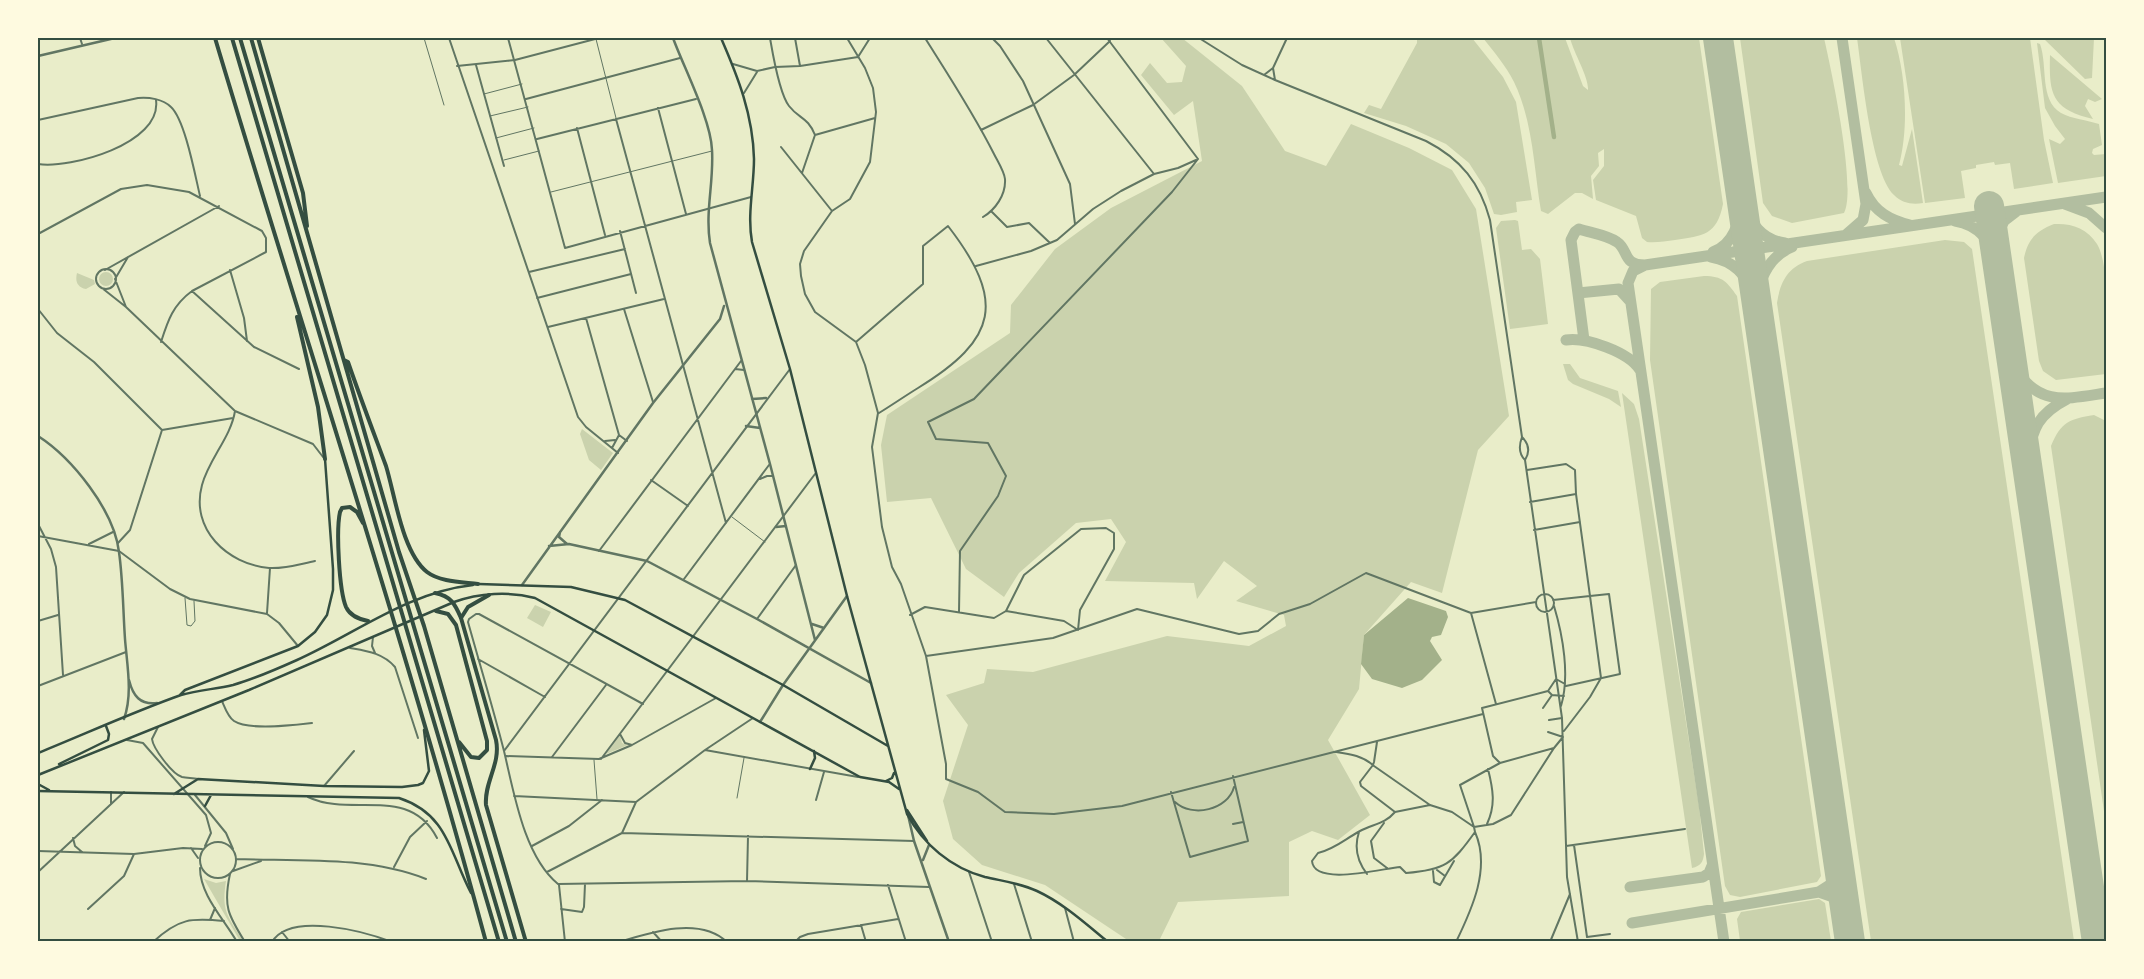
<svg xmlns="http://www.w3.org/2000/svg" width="2144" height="979" font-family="Roboto,sans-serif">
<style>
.green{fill:#cad2ad}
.water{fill:#a3b18a}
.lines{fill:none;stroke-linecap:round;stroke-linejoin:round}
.canal{stroke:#a3b18a;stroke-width:4.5}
.taxiway{stroke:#b2bea0;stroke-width:11}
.runway{stroke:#b2bea0;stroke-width:30}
.service{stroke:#617663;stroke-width:1}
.minor{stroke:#617663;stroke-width:2}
.tertiary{stroke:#617663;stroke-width:2.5}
.secondary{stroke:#344e41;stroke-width:2.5}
.motorway{stroke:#344e41;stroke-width:4}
.neatline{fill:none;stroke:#344e41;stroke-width:2}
</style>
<rect width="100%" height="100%" fill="#e9edc9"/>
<path class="green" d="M1161,38H1182L1242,86L1285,151L1326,166L1351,124L1409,148L1452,170L1476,209L1509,416L1478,450L1442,593L1411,582L1364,635L1359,689L1328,740L1370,815L1338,840L1312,831L1289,842V896L1178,902L1159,941H1129L1045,885L982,865L953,839L943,801L968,725L946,695L984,683L987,669L1033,672L1167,636L1249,646L1286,626L1284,615L1236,601L1257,586L1224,561L1197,599L1194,583L1105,581L1126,542L1111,519L1076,523L1019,573L1004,597L966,569L931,498L887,502L881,445L887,415L1010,333L1011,305L1055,249L1111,208L1202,161L1193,101L1174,115L1141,75L1150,63L1167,83L1182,82L1186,66Z
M1417,38H1472L1503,77L1516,102L1532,200L1516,202L1517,212L1501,215L1494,214L1485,188L1469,163L1446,144L1406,126L1364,113L1369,105L1381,109L1417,43Z
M1483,38H1565L1583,86L1588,90C1589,77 1574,54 1570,38H1699L1723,204C1717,235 1703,236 1675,240C1666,241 1656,243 1647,242L1642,238L1636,216L1596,200L1593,180L1604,166V149L1598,153L1599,166L1591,176L1593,199L1582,193H1575L1548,214L1541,211C1534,169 1533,121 1514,82C1506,66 1494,52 1483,38Z
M1740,38H1824C1831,68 1857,189 1844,213L1792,223L1772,216L1763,203Z
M1857,38H1894C1906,74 1909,128 1899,165L1902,166L1912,129L1923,203C1912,205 1902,203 1894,195C1871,173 1862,72 1857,38Z
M1900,38H2030L2044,140L2053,183L2014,189L2010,163L1995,165L1994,162L1976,165V168L1961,171L1965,198L1925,203Z
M2043,38H2094L2092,78L2085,79Z
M2037,43L2040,44C2048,66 2039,100 2061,113C2072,119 2087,120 2099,124L2102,145L2093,149L2092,153L2094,155L2106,154V176L2058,183L2049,139L2060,144L2065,139L2055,126L2045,108Z
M2050,55L2102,99L2095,102L2088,99L2085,106L2093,119C2051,109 2049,94 2050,55Z
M1515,220L1518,221L1522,250L1531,249L1540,259L1548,324L1510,329L1496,228L1501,221Z
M2054,224C2071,223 2087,228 2097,244C2111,267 2107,344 2106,374L2056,380L2043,371L2039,361L2024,258C2028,239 2036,231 2054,224Z
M1945,240L1964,242L1972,249L2074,941H1871L1777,303C1780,283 1787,268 1807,261Z
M99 279a7 7 0 1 1 14 0a7 7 0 1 1-14 0Z
M77,273L94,280L95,284L86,289C77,287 75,281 77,273Z
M1704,276C1723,276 1727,282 1737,296L1821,876L1817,882L1740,897L1730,895L1725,886L1650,360L1651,289L1660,282Z
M1563,364H1570L1580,378L1618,391L1621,407L1609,399L1573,384L1568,380Z
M1622,393L1634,404L1639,419L1699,806L1704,854C1703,862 1701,866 1692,868Z
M2094,415L2106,421V825L2051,446C2061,422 2069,419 2094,415Z
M582,429L613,453L601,470L589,460L580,434Z
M535,605L551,612L543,627L527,618Z
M620,735L622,743L628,745L606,754Z
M204,879L216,883L226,881C221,912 228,916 243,941H240Z
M1819,899L1825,903L1831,941H1740L1737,919L1741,912Z"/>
<path class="water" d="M1408,598L1446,611L1448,617L1441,635L1432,637L1430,641L1442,660L1422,680L1402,688L1372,679L1361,664L1364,635Z"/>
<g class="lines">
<path class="canal" d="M1539,38L1554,137"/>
<path class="taxiway" d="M1842,38L1866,204L1863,220L1847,234
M1719,46L1720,38
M1866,193C1875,212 1890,220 1910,225
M1742,202C1751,223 1761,240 1785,243
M2065,204L2089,213L2106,228
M1955,221C1980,225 1991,242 1999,264
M1995,239L2004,221L2017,211
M1713,252C1734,244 1739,223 1742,202
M1711,257C1735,261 1745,275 1756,296
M1578,293L1619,289L1630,301
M1756,296C1762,275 1770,256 1792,247
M1566,340C1586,337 1629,352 1640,370
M1584,340L1571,240L1575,232L1579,229C1591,233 1607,235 1617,242C1629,250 1622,265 1645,265
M2014,367C2039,407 2066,399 2106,393
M2027,458C2033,428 2038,414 2067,399
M1630,887L1703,877L1709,873L1712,866
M1819,892L1833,883L1838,867
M1632,923L1819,892L1836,898L1845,909
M1724,942L1628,283L1633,271L1645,265L2106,197"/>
<path class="runway" d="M1718,38L1850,942
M1989,206L2097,942"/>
<path class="service" d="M424,38L444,105
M596,39L616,118
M484,94L522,84
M490,116L528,107
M496,138L534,128
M504,160L539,151
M551,192L712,151
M732,517L765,542
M185,598L187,625L191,626L195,621L194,601
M594,760L597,799
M737,798L744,758"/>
<path class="minor" d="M80,38L82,44
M449,38L578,417L586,427L618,453
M508,38L565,248L751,197
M770,38C773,55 779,93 789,106C799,119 808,117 815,135
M795,38L800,66
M847,38L865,68L873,88L876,112L870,162L850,199L832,211L804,251L800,264L801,276L805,294L815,312L856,342L865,365L878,413L872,447L882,527L892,567L901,584L926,656L946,764V779L978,792L1005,812L1054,814L1122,806L1483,714
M925,38C949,76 974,114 994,154C998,162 1004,171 1005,179C1006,195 995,210 983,217
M992,38L1000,46L1023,81L1070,184L1075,224
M1046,38L1154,174
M1107,38L1198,159
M1199,38L1242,65L1275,80L1426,141C1461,159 1480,183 1490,220L1522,437C1519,445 1519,454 1525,460
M733,64L757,71L775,67L800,66L858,57L870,38
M476,65L504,166
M457,66L515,60L599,38
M1273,68L1275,80
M1264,75L1273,68L1287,38
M744,93L757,72
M526,99L680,58
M658,108L686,214
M616,119L726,523
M38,120L138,98C149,97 163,99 171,107C185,120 195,175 200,196
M577,128L605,235
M981,130L1033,105L1074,75L1110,41
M537,139L696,99
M781,147L832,211
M38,164C70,169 162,144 156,100
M802,173L815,135L875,118
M992,212L1007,227L1029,223L1050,243
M620,231L636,293
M38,234L121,189L147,185L189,192L262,231L266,238V252L192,291C173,305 168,320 161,342
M976,266L1031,251L1057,240L1093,209L1121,191L1154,174L1178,168L1196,160
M96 279a10 10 0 1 1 20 0a10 10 0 1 1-20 0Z
M105,270L219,206
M230,270L244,318L247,341
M529,272L625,249
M102,288L126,307L235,411L313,444L323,457
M192,291L254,347L299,369
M537,298L631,274
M126,307L115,279L128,257
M38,309L57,333L94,362L162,430
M624,309L653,402
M586,318L619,435L627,441
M548,327L664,299
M856,342L923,284V246L948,226C1006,301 998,339 918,388C905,396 892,405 879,413
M735,369L744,370
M235,411C231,437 209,459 202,485C190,529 227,564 269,568C285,569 300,564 315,561
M162,430L233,418
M1522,437C1529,444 1530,452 1525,460L1562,718L1567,877L1578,942
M605,441L615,440
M612,448L619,435
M1527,470L1566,464L1575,470L1576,494L1590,596L1553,600
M760,479L767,476H773
M651,480L688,506
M1530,502L1576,494
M38,524L51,549L56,567L63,675
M1534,530L1580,522
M38,536L119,551L170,589L190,599L267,614L279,623L298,646
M118,543L130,530L162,430
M89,544L113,532
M599,551L741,361
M684,579L769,465
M1536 603a9 9 0 1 1 18 0a9 9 0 1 1-18 0Z
M1554,606C1563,636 1570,676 1561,706
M959,612L960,551L998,496L1006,476L988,443L936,439L928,422L974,399L1172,192L1198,159
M267,613L270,568
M1471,613L1536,602
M910,615L925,607L994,618L1006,611L1024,575L1081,529L1106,528L1114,533V549L1080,610L1078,630L1064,621L1006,611
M757,619L796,565
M38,621L58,615
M373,637L372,646L375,653
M350,648C367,651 383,653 395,667L418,738
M926,656L1053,638L1137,609L1239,634L1258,631L1279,614L1310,604L1366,573L1471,613L1496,704
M478,659L545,697
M38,686L126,652
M1548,691L1556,679L1565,684
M1548,691L1552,695L1564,696
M222,701C225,708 228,717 234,721C249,731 295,725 312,723
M643,704L479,614H476L469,619L468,622C480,665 493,708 504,751C514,793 524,856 558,884L747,881L929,887
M1543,708L1552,695
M1549,720L1562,718
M158,727L152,739C153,748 172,774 182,777C187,778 193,778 198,779
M1564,731L1590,697L1601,678L1590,596L1609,594L1620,674L1566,686
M1548,732L1563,737L1554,748L1500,763L1460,785L1474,827L1493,824L1511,815L1554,748
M620,734L625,743L632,745
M127,740L143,743L206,815L211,833L205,846
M705,750L858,777
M504,751L790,369
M1336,752C1351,754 1363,756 1374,766L1430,805L1452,812L1474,827L1475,832C1452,864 1445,870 1406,873L1400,867C1384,868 1314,887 1312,861L1318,853C1335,849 1345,839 1360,831C1373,824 1385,824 1395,812L1361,786L1360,782L1373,765L1374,762L1377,742
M506,756L599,759L632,745L716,698
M552,757L606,685
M601,759L815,474
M1500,763L1493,756L1482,708L1548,691
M324,786L354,751
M1171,792L1190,857L1248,841L1233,776
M195,795L226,833L233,849
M514,796L636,802
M308,797C352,818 409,784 437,838
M816,800L824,772
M1175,802C1192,818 1228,810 1234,787
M111,804V792
M1395,812L1430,805
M1384,823L1371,841L1374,858L1387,868
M1233,824L1243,822
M1487,824C1496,805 1493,789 1488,769
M1359,832C1354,847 1357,861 1367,874
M622,833L636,802L705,750L753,718
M73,838L75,846L82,852
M200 860a18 18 0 1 1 36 0a18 18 0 1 1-36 0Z
M1574,845L1587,937L1610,934
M532,846L569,826L602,800
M1566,846L1685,829
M191,848L198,858
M38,851L134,854L183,848L202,849
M236,859C298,861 368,856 426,879
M394,867L410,837L427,821
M200,868C200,895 224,919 237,942
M1437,870L1445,876
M233,871L261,861
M1433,871L1434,882L1440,885L1454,861
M38,872L124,792
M547,872L622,833L914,841
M969,872L992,942
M230,874C223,906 228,915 245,942
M747,881L748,836
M1014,884L1032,942
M559,885L565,942
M888,885L906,942
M1065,908L1074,942
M88,909L124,876L134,854
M561,909L582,912L584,907L585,884
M210,920L215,908
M861,925L866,942
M282,932L290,942
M653,932L662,942
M153,942C179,918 191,918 224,921
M272,942C290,911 366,932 392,942
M619,942C651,932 700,916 727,942
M795,942L800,937L808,934L898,919
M1456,942C1472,909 1491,868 1475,832
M1550,942L1570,894"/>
<path class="tertiary" d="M673,38C684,68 711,120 712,150C714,182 705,211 710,243L770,464L815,640
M38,56L115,38
M752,399L766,398
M746,426L760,428
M38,436C72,458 114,510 119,552C123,580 123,610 125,639C127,665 133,694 124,719
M776,527L786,526
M560,532L559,537L567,544
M549,546L569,544L647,561L757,619L871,683
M522,585L653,403L720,319L724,306
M812,624L824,628
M129,680C133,696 140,705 157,703
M760,722L783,685L847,596
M908,815L914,841L949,942
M923,860L929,845"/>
<path class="secondary" d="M721,38C738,77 753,115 754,159C754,187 747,214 752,242L790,369L847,596L907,814C923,844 951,868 985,877C1002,881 1020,883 1037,891C1063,903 1086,924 1108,942
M479,584L571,587L625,600L783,685L888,746
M180,695L185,690L298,646L315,632L327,615L333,590V569L325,459
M38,753C85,734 133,712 181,695C199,690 216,689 233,685C254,679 277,669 297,660C355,634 408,592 473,585
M59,764L108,740L109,734L106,726
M810,769L815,758L814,751
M38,775L249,690L454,602C479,593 509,591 535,598L860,777L889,782L899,789
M886,781L892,778L894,773
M38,784L49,790
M38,791L399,798C448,814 450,853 471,893
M174,794L198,779L324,786L402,787L418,785L423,783L429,771L424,730
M205,806L211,795
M907,810L927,841"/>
<path class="motorway" d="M215,38C305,339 404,638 486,942
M232,38L499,942
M240,38L507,942
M251,38L399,552L424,626L516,942
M258,38L303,193L307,226
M297,317L318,407L325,459
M344,360L348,362C360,397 373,431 386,466C395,495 402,552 427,572C440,582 462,582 478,584
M363,523L357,512L350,507L342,508L340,512C336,530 339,590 346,607C350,616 359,619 368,621
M435,593C451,596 455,604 461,618L496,740C501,764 484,782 486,805L526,942
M436,611L448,614L456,625L487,741V750L479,758L471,757L459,742
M461,618L468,607L489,595"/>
</g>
<rect width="2144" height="979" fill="none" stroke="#fefae0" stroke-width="78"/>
<rect x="39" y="39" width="2066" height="901" class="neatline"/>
</svg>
